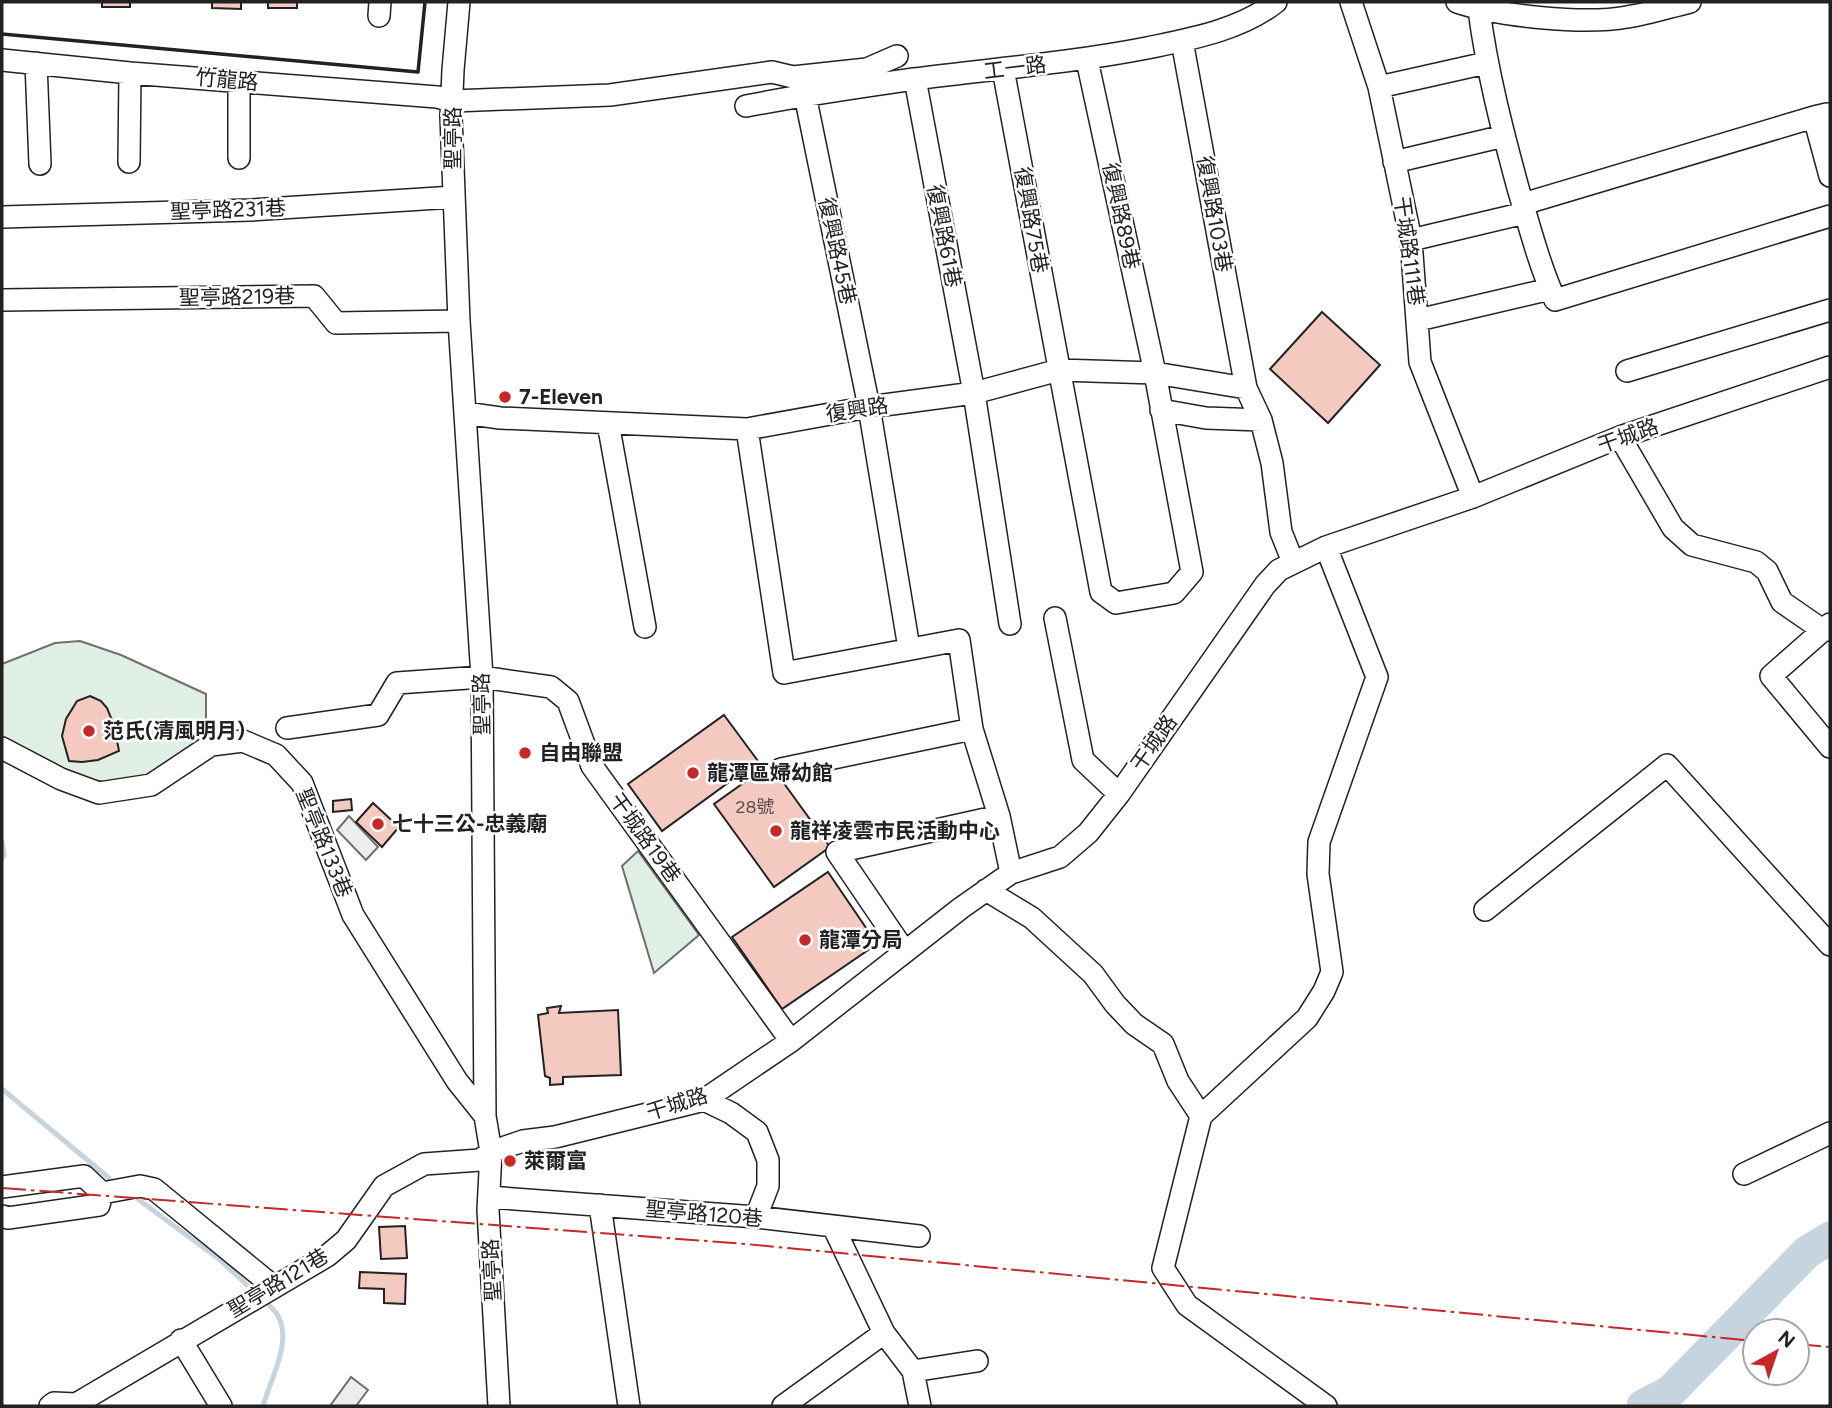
<svg xmlns="http://www.w3.org/2000/svg" width="1832" height="1408" font-family="Figtree,'Noto Sans TC',sans-serif">
<style>
.green{fill:#e0efe3;stroke:#6f6f6f;stroke-width:2}
.parking{fill:#ededed;stroke:#6f6f6f;stroke-width:2}
.lines{fill:none;stroke-linecap:round;stroke-linejoin:round}
.stream{stroke:#c7d3dd;stroke-width:5}
.river{stroke:#c7d3dd;stroke-width:33}
.building{fill:#f3c9c0;stroke:#222;stroke-width:2}
.minor-casing{stroke:#222;stroke-width:24}
.minor{stroke:#fff;stroke-width:21}
.wall{stroke:#222;stroke-width:3.5}
.power{stroke:#c62828;stroke-width:2;stroke-dasharray:24 5 3.5 5;stroke-linecap:butt}
.poi-dot{fill:#c62828;stroke:#fff;stroke-width:2.5}
.labels{text-anchor:middle;stroke-width:5;stroke-linejoin:round;paint-order:stroke}
.number-label{font-size:18px;fill:#564c4a}
.street-label{font-size:21px;fill:#222;stroke:#fff}
.poi-label{font-size:21px;font-weight:bold;fill:#222;stroke:#fff;text-anchor:start}
</style>
<rect width="100%" height="100%" fill="#fff"/>
<path class="green" d="M80,641L121,655L206,694V717L199,747C180,757 149,777 129,781C87,790 38,758 2,738V664L55,643Z
M638,851L699,935L654,973L622,866Z"/>
<path class="parking" d="M349,816L378,847L366,860L337,830Z
M351,1377L368,1390L356,1406H330Z"/>
<g class="lines">
<path class="stream" d="M2,842L4,855L2,858
M2,1089L109,1178
M139,1200L219,1259L247,1285
M263,1406C271,1376 299,1332 270,1306"/>
<path class="river" d="M1643,1406L1670,1392L1807,1252L1830,1238"/>
</g>
<path class="building" d="M102,2H130V7H102Z
M212,2H241V9L212,8Z
M268,2H297V8H268Z
M1322,312L1380,365L1328,423L1270,369Z
M90,696L101,701L107,708L114,725L119,751L98,760L82,762L69,761L62,736L66,719L77,701Z
M724,715L758,761L662,831L628,784Z
M770,764L830,847L774,887L714,804Z
M351,799L352,810L333,812V801Z
M373,803L399,827L382,847L356,822Z
M828,872L877,944L782,1009L732,937Z
M561,1006L559,1013L618,1010L621,1075L563,1077V1084L550,1085V1078L545,1076L538,1015L548,1013L547,1008Z
M405,1226L407,1258L381,1259L379,1227Z
M360,1272L406,1274L405,1304L384,1303V1289L359,1288Z"/>
<g class="lines">
<g class="minor-casing">
<path id="minor" d="M459,2L453,70L451,116L459,321L482,677L485,1116L491,1152L488,1210L499,1406
M1351,2L1379,87L1411,240L1420,362L1473,497
M1457,2C1499,16 1584,25 1627,17C1648,14 1669,7 1690,2
M1479,10C1487,71 1502,129 1518,188C1529,225 1539,264 1555,300L1830,216
M379,16L380,2
M1182,41L1246,388L1261,420L1272,463L1281,532L1293,562
M2,60L130,73L437,97L453,101L610,95L772,72L793,77L867,69L897,56
M36,63L40,164
M1003,69L1101,592L1116,603L1174,593L1192,572L1155,373L1087,60
M915,79L974,393L1010,624
M239,81V158
M1379,87L1486,63
M805,95L869,407L909,648
M746,106C802,95 858,87 914,79C992,69 1070,63 1147,48C1190,39 1241,30 1276,2
M1814,117L1830,176
M129,162L130,73
M1394,162L1504,136
M1523,204L1814,117L1827,114L1830,125
M2,217L251,210L454,197
M1411,240L1525,213
M2,300L314,296L336,323L459,321
M1418,320L1550,289
M1627,371L1830,310
M1161,410L1206,418L1261,420
M465,413L500,418L747,429L869,407L974,393L1059,370L1155,373L1246,388
M608,423L645,627
M747,429L784,673L959,640L972,729L999,816L1011,873
M1620,437L1673,528L1692,545L1756,562L1767,571L1782,602L1824,631
M1055,618L1083,760L1119,794
M1830,624L1771,676L1830,747
M287,728L378,715L397,683L482,677L551,687L568,701L592,766L791,1041
M2,748L61,779L99,793L151,785L211,745L243,741L276,755L302,783L353,915L457,1081L485,1116
M781,769L972,729
M986,890L1032,918L1093,974L1115,1004L1134,1024L1163,1044L1178,1081L1201,1116L1163,1268L1187,1305L1326,1406
M1485,910L1667,765L1830,945
M905,952L837,852L999,816
M704,1100L731,1113L757,1132L768,1160V1186L756,1217
M1201,1116L1307,1018L1324,991L1332,972L1318,874L1319,842L1377,677L1326,547
M1744,1174L1830,1133
M2,1187L84,1176L102,1193
M102,1193L140,1186L154,1189L274,1287
M489,1197L756,1217L919,1236
M600,1205L629,1406
M2,1216L8,1218L99,1205L102,1193
M833,1226L884,1333L913,1371L920,1406
M181,1340L221,1406
M913,1371L977,1361
M50,1406L54,1403L76,1404L327,1256L346,1240L384,1186L424,1164L480,1160L491,1152L523,1141L555,1137L704,1100L791,1041L961,908L1011,873L1060,857L1088,833L1119,794L1265,585L1279,570L1326,547L1473,497L1620,437L1830,367
M783,1406L884,1333"/>
</g>
<use href="#minor" class="minor"/>
<path class="wall" d="M2,34L418,72L425,2"/>
<path class="power" d="M2,1188L746,1244L1755,1341
M1797,1344L1830,1347"/>
</g>
<g class="poi-dot">
<circle cx="505" cy="397" r="7"/>
<circle cx="89" cy="731" r="7"/>
<circle cx="525" cy="753" r="7"/>
<circle cx="693" cy="773" r="7"/>
<circle cx="378" cy="824" r="7"/>
<circle cx="776" cy="831" r="7"/>
<circle cx="805" cy="940" r="7"/>
<circle cx="510" cy="1161" r="7"/>
</g>
<g class="labels">
<g class="number-label">
<text x="755" y="813">28號</text>
</g>
<g class="street-label">
<text transform="translate(1015 68) rotate(-7)" y="7">工一路</text>
<text transform="translate(227 80) rotate(5)" y="7">竹龍路</text>
<text transform="translate(453 138) rotate(-90)" y="7">聖亭路</text>
<text transform="translate(228 210) rotate(-2)" y="7">聖亭路231巷</text>
<text transform="translate(1214 214) rotate(80)" y="7">復興路103巷</text>
<text transform="translate(1121 216) rotate(78)" y="7">復興路89巷</text>
<text transform="translate(1031 220) rotate(80)" y="7">復興路75巷</text>
<text transform="translate(944 236) rotate(79)" y="7">復興路61巷</text>
<text transform="translate(837 251) rotate(78)" y="7">復興路45巷</text>
<text transform="translate(1409 251) rotate(82)" y="7">干城路111巷</text>
<text transform="translate(237 297) rotate(-1)" y="7">聖亭路219巷</text>
<text transform="translate(857 410) rotate(-9)" y="7">復興路</text>
<text transform="translate(1628 436) rotate(-20)" y="7">干城路</text>
<text transform="translate(482 704) rotate(-91)" y="7">聖亭路</text>
<text transform="translate(1154 743) rotate(-55)" y="7">干城路</text>
<text transform="translate(645 838) rotate(54)" y="7">干城路19巷</text>
<text transform="translate(324 843) rotate(68)" y="7">聖亭路133巷</text>
<text transform="translate(677 1104) rotate(-17)" y="7">干城路</text>
<text transform="translate(704 1214) rotate(5)" y="7">聖亭路120巷</text>
<text transform="translate(492 1270) rotate(-93)" y="7">聖亭路</text>
<text transform="translate(278 1283) rotate(-31)" y="7">聖亭路121巷</text>
</g>
<g class="poi-label">
<text x="519" y="404">7-Eleven</text>
<text x="103" y="738">范氏(清風明月)</text>
<text x="539" y="760">自由聯盟</text>
<text x="707" y="780">龍潭區婦幼館</text>
<text x="392" y="831">七十三公-忠義廟</text>
<text x="790" y="838">龍祥凌雲市民活動中心</text>
<text x="819" y="947">龍潭分局</text>
<text x="524" y="1168">萊爾富</text>
</g>
</g>
<rect width="1832" height="1408" fill="none" stroke="#222222" stroke-width="7"/>
<g transform="translate(1776 1352) rotate(40)"><circle r="33" fill="#ffffff" stroke="#a7a7a7" stroke-width="2"/>
<path d="M0-5L12 26L0 18L-12 26Z" fill="#c62828"/>
<text y="-10" font-size="19" font-weight="bold" text-anchor="middle" fill="#222222">N</text>
</g>
</svg>
